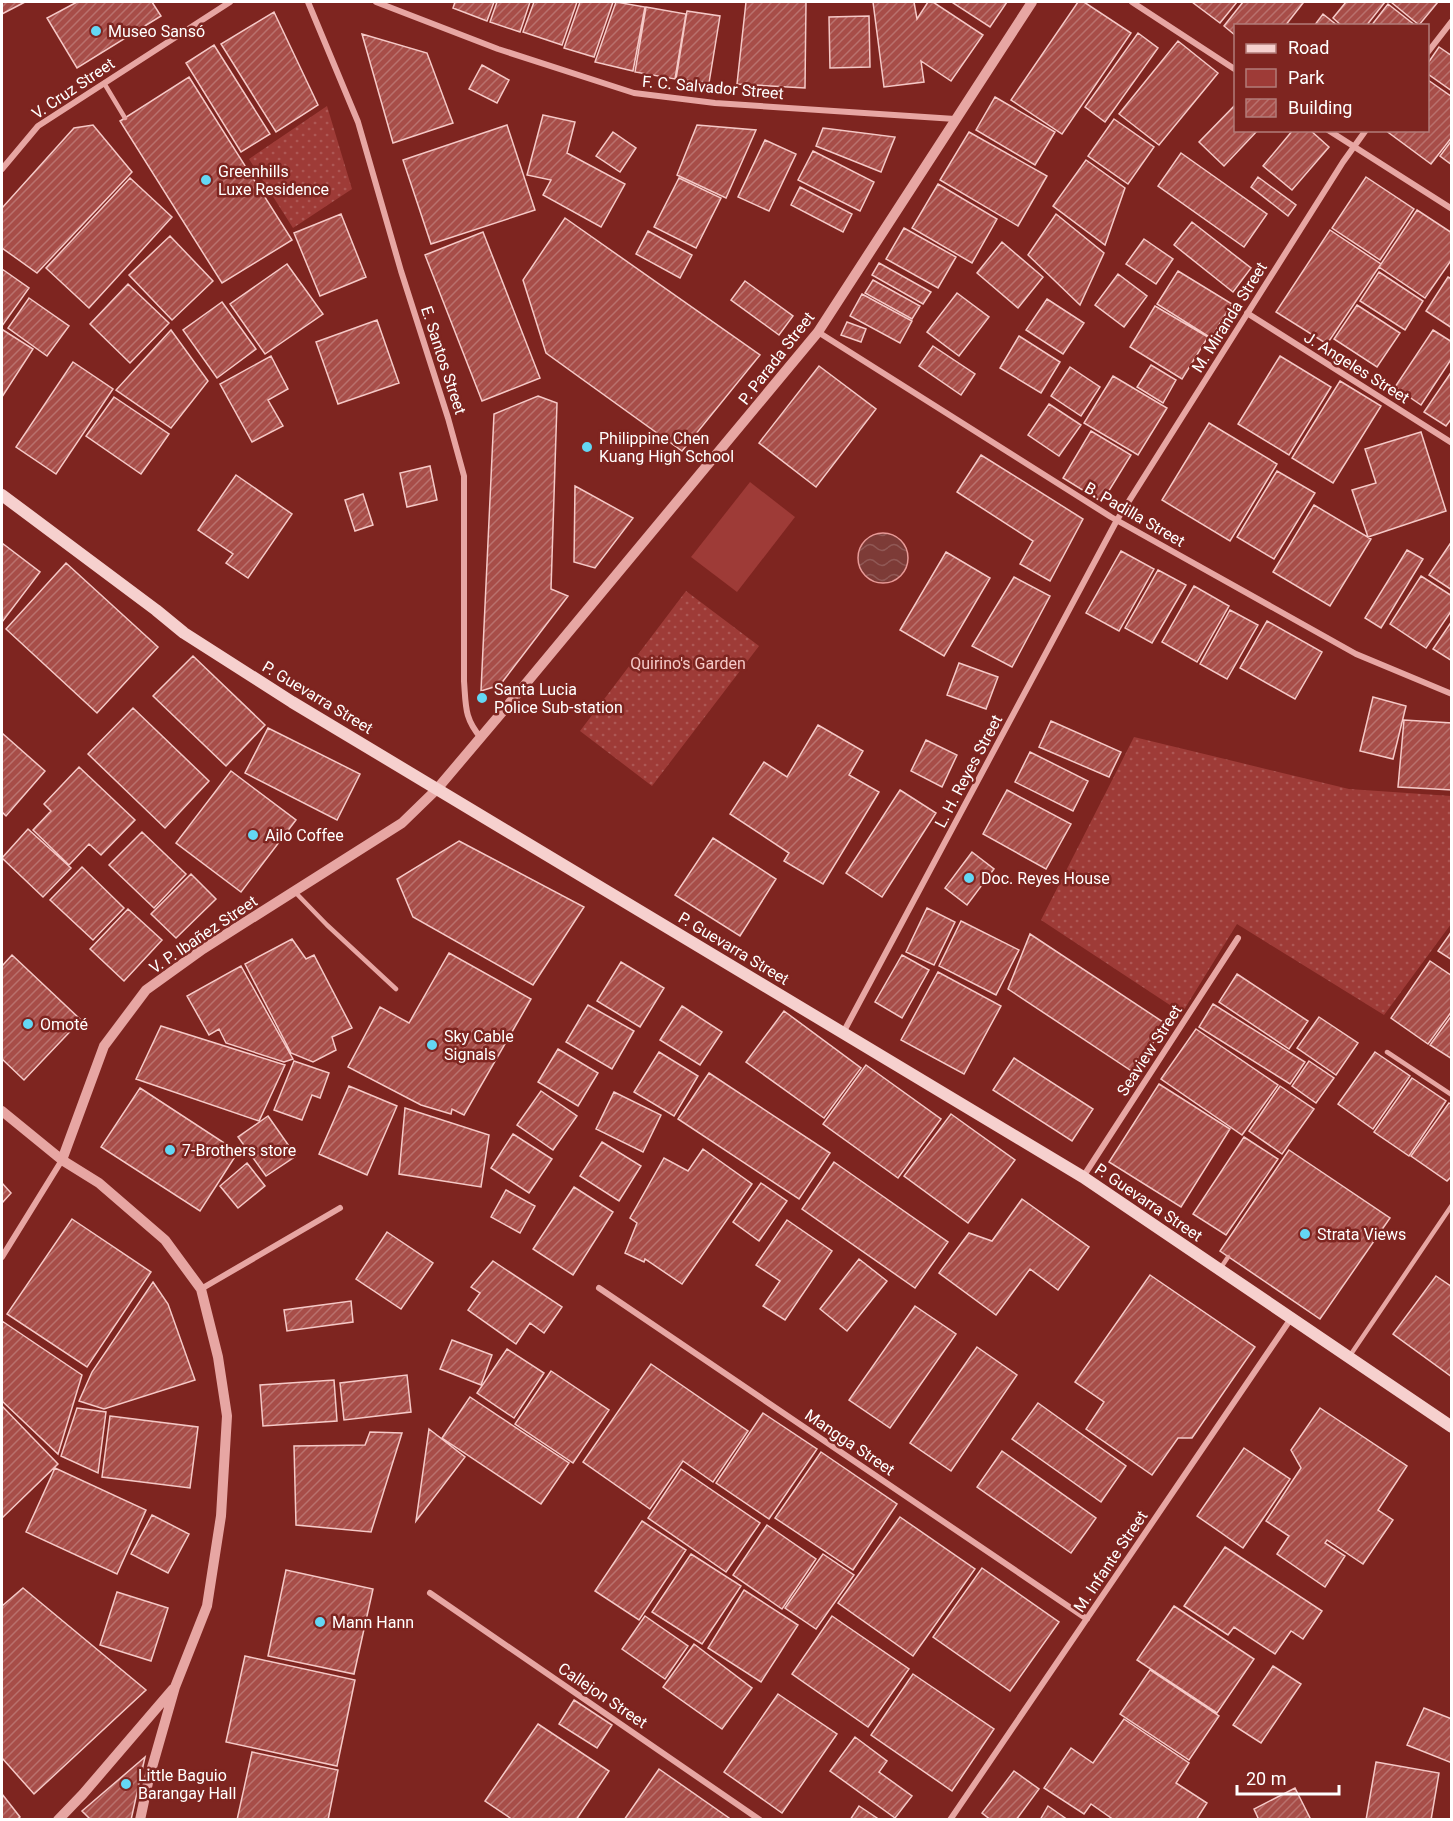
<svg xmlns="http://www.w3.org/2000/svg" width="1453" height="1821" font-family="Roboto,sans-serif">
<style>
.green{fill:url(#green-dots)}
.pitch{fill:#9e3b37}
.water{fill:url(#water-waves);stroke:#e89a97;stroke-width:1.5}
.building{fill:url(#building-hatch);stroke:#f5c9c7;stroke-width:1.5}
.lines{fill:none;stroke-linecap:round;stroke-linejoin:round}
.service{stroke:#e7a6a3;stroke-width:4.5}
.minor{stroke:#e7a6a3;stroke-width:6}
.tertiary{stroke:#e7a6a3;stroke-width:10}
.secondary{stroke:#f6d0ce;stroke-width:12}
.poi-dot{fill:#64d7f4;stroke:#7e2520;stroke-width:2}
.labels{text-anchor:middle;stroke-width:5;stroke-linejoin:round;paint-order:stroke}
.poi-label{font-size:16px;fill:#fff;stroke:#7e2520;text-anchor:start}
.street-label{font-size:16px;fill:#fff;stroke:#7e2520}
.park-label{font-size:16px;fill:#f5c9c7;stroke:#7e2520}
</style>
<defs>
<pattern id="green-dots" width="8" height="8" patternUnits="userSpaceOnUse" patternTransform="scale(1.5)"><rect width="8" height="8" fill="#9e3b37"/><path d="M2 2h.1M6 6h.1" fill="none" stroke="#ad5855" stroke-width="1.8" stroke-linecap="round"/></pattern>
<pattern id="water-waves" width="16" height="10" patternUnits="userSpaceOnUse" patternTransform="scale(1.5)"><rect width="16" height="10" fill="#7d3b37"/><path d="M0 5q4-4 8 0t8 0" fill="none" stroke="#905855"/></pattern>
<pattern id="building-hatch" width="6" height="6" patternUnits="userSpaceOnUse" patternTransform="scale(1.5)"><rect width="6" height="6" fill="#a74d48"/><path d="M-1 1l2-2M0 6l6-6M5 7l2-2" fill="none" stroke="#b9716d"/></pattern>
</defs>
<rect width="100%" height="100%" fill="#7e2520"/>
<path class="green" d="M327,106L352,189L293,228L249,159Z
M686,591L759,646L652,786L580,731Z
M1134,737L1349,789L1451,796V924L1384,1015L1237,924L1182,1013L1041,920Z"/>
<path class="pitch" d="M750,482L795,517L737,592L691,557Z"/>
<path class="water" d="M858 558a25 25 0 1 1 50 0a25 25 0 1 1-50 0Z"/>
<path class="building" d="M2,2H25L2,14Z
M77,2H152L161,16L77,68L47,18Z
M455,2H494L487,21L453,8Z
M497,2H530L520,32L490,22Z
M534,2H577L562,45L523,32Z
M580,2H613L594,57L564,48Z
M616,2L645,7L633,71L595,62Z
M746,2H806L805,88L737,84Z
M873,2H914L917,19L928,2H933L983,35L951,81L921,61L924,82L884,87Z
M954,2H1007L990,27L953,3Z
M1078,2H1084L1131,33L1062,134L1011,100Z
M1192,2H1237L1220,23Z
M1243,2H1302L1303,3L1285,26H1236V36L1224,26Z
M1346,2H1385L1366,26H1342L1333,18Z
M1391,2H1438L1419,25Z
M1388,4L1416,26H1371Z
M646,7L686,14L675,79L635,72Z
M687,11L720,16L709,83L676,79Z
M274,12L318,105L276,132L221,44Z
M1323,14L1338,26H1314Z
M869,16L870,67L830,68L829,17Z
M1138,33L1158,48L1105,122L1085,107Z
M362,34L427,53L453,123L393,143Z
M1178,41L1218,73L1159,145L1119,114Z
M214,45L270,134L241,152L186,63Z
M1439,47L1452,56V91L1428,74V63Z
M482,65L509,80L497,103L469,89Z
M189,77L292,240L222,283L120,121Z
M1428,80L1452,97V137L1431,164L1385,130H1428Z
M995,97L1055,132L1035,165L976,130Z
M1236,104V130H1258L1224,166L1199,142Z
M543,115L575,122L567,153L625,184L601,227L543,195L551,180L527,175Z
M1114,119L1154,147L1128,184L1088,156Z
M93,125L132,172L37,273L2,248V208L74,128Z
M507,125L535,210L431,244L403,160Z
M697,125L756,130L726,198L677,175Z
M823,128L895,137L881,172L816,146Z
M1293,130H1310L1329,147L1292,190L1263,166Z
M613,132L636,148L620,172L596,156Z
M969,132L1047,176L1018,226L940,180Z
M765,140L796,154L769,211L738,197Z
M1452,140V165L1440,156Z
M813,151L874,182L860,211L798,180Z
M1181,153L1267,214L1244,247L1158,186Z
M1086,160L1125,188L1105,245L1053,206Z
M1258,177L1296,205L1288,216L1251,187Z
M1366,177L1414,209L1380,260L1332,228Z
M130,178L172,217L89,308L46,268Z
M679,178L721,198L696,248L654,227Z
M938,184L997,219L972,263L912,228Z
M800,187L852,214L843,232L791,205Z
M1417,210L1452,233V259L1425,298L1379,267Z
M341,214L366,277L320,296L294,233Z
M1056,214L1104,253L1080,305L1028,255Z
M565,218L760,355L682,451L546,353L523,280Z
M1192,222L1251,268L1233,292L1174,245Z
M904,228L956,257L938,288L886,259Z
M1330,230L1381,264L1327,344L1276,312Z
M648,231L692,255L680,278L636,254Z
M483,232L540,378L482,401L425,255Z
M170,236L213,281L172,320L129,275Z
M1144,239L1173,259L1156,284L1126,264Z
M1002,242L1043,277L1018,308L977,273Z
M879,263L931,292L923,304L872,275Z
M287,264L323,314L265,354L230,304Z
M2,269L29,288L2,326Z
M1178,271L1232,304L1211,338L1157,304Z
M1379,272L1423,301L1405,330L1360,301Z
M1118,274L1147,296L1124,327L1095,305Z
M1448,277L1452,279V328L1426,311Z
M873,280L920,306L912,319L865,293Z
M745,281L793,316L779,335L731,300Z
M128,284L169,323L130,363L90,324Z
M957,293L989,317L959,356L927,332Z
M862,294L912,321L900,343L850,316Z
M29,298L69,326L47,356L8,328Z
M1047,299L1084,323L1063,354L1026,330Z
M222,302L256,349L217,378L183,330Z
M1357,305L1400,333L1377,367L1334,339Z
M1155,306L1208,337L1182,379L1130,347Z
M377,320L399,383L338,404L316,342Z
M847,322L866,329L861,342L841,335Z
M3,330L33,349L2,397V332Z
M171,330L208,381L171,428L116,390Z
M1433,330L1452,342V358L1421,405L1395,387Z
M1019,336L1060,362L1041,393L1000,368Z
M933,346L975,374L961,395L919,366Z
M271,356L288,389L268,400L283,426L252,442L220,384Z
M1280,356L1331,387L1289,455L1238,424Z
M73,362L113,389L56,474L16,447Z
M1151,365L1176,380L1163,403L1137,387Z
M819,366L876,409L816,487L759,443Z
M1070,367L1100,387L1081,416L1051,396Z
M1452,371V418L1446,426L1424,412Z
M1113,376L1167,408L1138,455L1084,423Z
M1340,381L1381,406L1333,483L1292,458Z
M538,396L557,403L551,589L568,596L500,685L481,691L494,414Z
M114,397L169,434L141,474L86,436Z
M1049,404L1081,425L1059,456L1028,435Z
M1209,423L1277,464L1230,541L1162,500Z
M1091,431L1131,455L1102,502L1063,478Z
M1421,432L1446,511L1368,537L1352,490L1376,483L1365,449Z
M981,455L1083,519L1050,581L1020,564L1033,541L957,492Z
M430,466L437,500L407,507L400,473Z
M1277,471L1315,493L1274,559L1237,537Z
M236,475L292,514L248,578L226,563L233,554L198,530Z
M575,486L633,518L595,568L574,562Z
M363,494L373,525L355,531L345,500Z
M1314,505L1371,539L1330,606L1273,572Z
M1452,541V590L1429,575Z
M2,543L40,572L2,622Z
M1407,550L1423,559L1381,628L1365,618Z
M1121,551L1154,569L1119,631L1086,613Z
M946,552L990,578L944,656L900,630Z
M66,563L158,647L97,713L6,629Z
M1158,570L1186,585L1152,643L1125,628Z
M1421,576L1452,596V610L1426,648L1390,624Z
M1014,577L1050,596L1012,667L972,646Z
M1194,586L1229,606L1197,662L1162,642Z
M1230,610L1258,625L1227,679L1200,664Z
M1267,621L1322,652L1295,699L1240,668Z
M1452,621V661L1433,649Z
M193,656L265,725L226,766L153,696Z
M959,663L998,677L986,709L947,695Z
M1373,697L1406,706L1393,759L1360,751Z
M133,708L209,781L165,828L88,754Z
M1404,720L1452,723V790L1398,787Z
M1051,721L1121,752L1109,777L1039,747Z
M818,725L863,751L849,775L879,792L823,884L784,861L789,853L730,814L764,762L787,777Z
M268,728L360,774L337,820L245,773Z
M2,733L45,771L6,816L2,812Z
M926,740L957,755L942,787L911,771Z
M1030,752L1088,781L1073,811L1015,782Z
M79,767L135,820L101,855L89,844L69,865L33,830L51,811L44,804Z
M231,771L296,820L241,892L176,843Z
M900,790L936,813L882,897L846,873Z
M1007,790L1071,824L1046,869L983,834Z
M28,829L71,868L43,897L2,858Z
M142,832L186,874L154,908L109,865Z
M713,838L776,879L740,936L675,895Z
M459,841L584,907L533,985L413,917L397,879Z
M972,852L994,869L967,905L945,888Z
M82,867L124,908L93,940L50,900Z
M191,874L216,899L176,938L151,914Z
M927,908L955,922L934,965L906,952Z
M128,909L162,940L124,981L90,949Z
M961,921L1019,950L996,995L939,966Z
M1452,931V960L1438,951Z
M1030,934L1166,1024L1133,1072L1008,989Z
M292,939L306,959L314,955L352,1028L332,1037L336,1050L313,1062L291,1053L245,964Z
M449,953L531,999L464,1115L452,1109L451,1114L421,1105L348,1067L380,1007L409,1023Z
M12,955L81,1020L24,1080L2,1059V966Z
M902,955L929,970L902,1018L875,1002Z
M1430,961L1452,976V1011L1428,1044L1391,1018Z
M621,962L664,988L640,1027L597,1001Z
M241,966L293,1059L284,1062L226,1043L219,1029L209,1035L187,996Z
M938,972L1001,1006L964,1074L901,1040Z
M1237,974L1308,1021L1289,1049L1219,1002Z
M1213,1004L1305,1062L1290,1084L1199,1027Z
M588,1005L634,1031L612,1069L566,1042Z
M682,1006L722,1032L700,1065L660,1040Z
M784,1011L861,1068L824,1118L746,1062Z
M1452,1015V1059L1430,1045Z
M1319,1017L1358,1043L1336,1075L1297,1048Z
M161,1026L285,1065L259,1121L136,1079Z
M1196,1029L1278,1085L1242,1135L1161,1079Z
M558,1049L598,1073L578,1106L538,1082Z
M659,1052L698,1076L674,1116L634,1092Z
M1375,1052L1410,1076L1373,1129L1338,1104Z
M1014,1058L1093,1109L1072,1141L993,1090Z
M294,1061L329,1073L320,1098L312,1095L302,1120L274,1110Z
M1309,1061L1334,1078L1316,1103L1292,1086Z
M866,1065L941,1119L898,1178L823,1124Z
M709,1073L830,1153L799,1199L678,1119Z
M1412,1078L1446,1101L1409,1156L1374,1132Z
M1159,1084L1230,1129L1181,1207L1109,1162Z
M349,1086L397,1106L367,1175L319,1154Z
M1280,1086L1314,1109L1282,1154L1249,1131Z
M140,1088L238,1152L200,1211L101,1147Z
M541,1091L577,1116L553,1150L517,1125Z
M614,1092L661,1115L643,1152L596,1129Z
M1449,1103L1452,1105V1176L1447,1181L1411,1156Z
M405,1108L489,1135L481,1187L399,1174Z
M951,1114L1015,1160L968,1223L904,1176Z
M268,1116L296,1156L266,1176L238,1137Z
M513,1134L552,1159L529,1193L491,1168Z
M1244,1137L1278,1159L1226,1235L1193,1214Z
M602,1142L641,1166L619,1201L580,1176Z
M703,1149L752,1184L682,1284L645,1259L644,1262L625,1253L637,1223L630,1218L664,1158L688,1171Z
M1289,1150L1390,1218L1320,1319L1220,1251Z
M834,1162L948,1242L915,1288L802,1209Z
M247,1163L265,1186L238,1208L220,1186Z
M2,1183L11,1193L2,1203Z
M761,1183L787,1201L759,1241L733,1222Z
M574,1187L613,1212L573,1275L533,1249Z
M506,1190L535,1206L520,1233L491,1217Z
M1022,1199L1089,1247L1058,1290L1030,1269L996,1315L939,1273L969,1233L992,1241Z
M72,1219L151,1272L87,1367L7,1314Z
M787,1220L832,1251L785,1320L763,1306L780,1281L756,1265Z
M387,1232L433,1263L401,1309L356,1279Z
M859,1259L887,1281L847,1331L820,1309Z
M493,1261L562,1307L544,1333L530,1323L516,1344L468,1310L480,1293L471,1287Z
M1150,1275L1255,1347L1192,1438H1178L1152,1475L1086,1429L1104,1402L1075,1382Z
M1436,1276L1452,1287V1377L1393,1334Z
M153,1282L168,1304L195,1380L104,1409L79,1401L92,1372Z
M351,1301L353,1322L287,1331L284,1310Z
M915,1306L956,1334L890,1428L849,1400Z
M2,1321L82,1375L58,1454L2,1401Z
M452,1340L492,1355L481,1385L440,1369Z
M977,1347L1017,1375L951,1471L910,1443Z
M507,1349L544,1373L514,1418L477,1393Z
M651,1364L748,1431L713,1482L683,1461L650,1509L583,1462Z
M551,1371L609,1410L573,1463L515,1424Z
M407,1375L411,1412L344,1420L340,1383Z
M334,1380L337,1421L263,1426L260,1385Z
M470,1397L569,1463L541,1504L442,1438Z
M1038,1403L1126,1466L1101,1502L1012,1439Z
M2,1406L58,1464L2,1518Z
M77,1408L106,1412L98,1473L61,1456Z
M1320,1408L1407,1466L1378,1510L1393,1520L1363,1564L1327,1540L1325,1543L1345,1556L1325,1587L1277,1554L1289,1536L1266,1521L1301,1468L1291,1450Z
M763,1413L817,1449L769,1519L716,1483Z
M110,1416L198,1427L190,1488L102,1477Z
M429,1429L465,1457L416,1521Z
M370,1432L402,1433L371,1532L296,1525L294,1446L365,1445Z
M1244,1448L1290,1479L1243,1548L1197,1516Z
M1002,1451L1096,1518L1071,1553L977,1487Z
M821,1452L897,1504L853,1570L775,1518Z
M55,1468L146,1510L117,1574L26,1532Z
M681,1469L760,1523L726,1572L648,1518Z
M152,1515L189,1534L168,1573L131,1554Z
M900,1517L975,1569L913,1656L838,1603Z
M642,1521L686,1550L639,1620L595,1591Z
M767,1525L816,1559L782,1609L733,1575Z
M1225,1547L1322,1611L1303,1639L1291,1631L1275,1654L1234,1627L1228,1635L1184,1606Z
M691,1554L741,1586L702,1644L652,1612Z
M823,1554L854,1575L816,1629L785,1608Z
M982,1568L1059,1622L1010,1691L933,1637Z
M286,1570L373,1589L354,1674L268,1656Z
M23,1588L146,1690L34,1794L2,1758V1606Z
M744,1590L798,1625L761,1682L708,1648Z
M117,1592L168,1608L151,1661L100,1645Z
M1174,1606L1254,1659L1217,1713L1137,1660Z
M645,1616L688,1646L665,1679L622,1649Z
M832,1616L909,1669L868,1727L792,1674Z
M694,1644L752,1688L722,1729L663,1687Z
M245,1656L355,1680L337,1766L226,1742Z
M1273,1666L1301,1684L1261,1743L1233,1725Z
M1150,1670L1219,1716L1189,1760L1120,1714Z
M913,1674L994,1729L952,1791L871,1735Z
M778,1694L837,1734L782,1813L724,1772Z
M574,1700L612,1725L597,1748L559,1724Z
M1424,1708L1452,1719V1763L1407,1745Z
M1124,1719L1189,1763L1176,1783L1207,1803L1196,1820H1114L1091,1804L1084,1814L1044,1788L1071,1748L1093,1763Z
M538,1724L609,1771L576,1820H513L485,1801Z
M855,1737L887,1761L879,1772L912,1796L895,1818L830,1771Z
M252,1752L338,1770L328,1820H237Z
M145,1757L131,1820H91L82,1811Z
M1376,1762L1439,1773L1431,1820H1366Z
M659,1769L729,1818L728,1820H624Z
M1014,1771L1039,1789L1016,1820H991L982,1813Z
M1295,1788L1311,1820H1259L1254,1809Z
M2,1794L20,1817L17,1820H2Z
M859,1806L880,1820H850Z
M1048,1806L1068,1820H1040Z"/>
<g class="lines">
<path class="service" d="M104,83L125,118
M295,892L327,925L396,989
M1387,1052L1452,1095
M1220,1269L1228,1257
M1349,1357L1452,1205"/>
<path class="minor" d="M308,2L358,122L401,271L448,418L464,476V681C466,706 464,718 481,738
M376,2L498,49L634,93L715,103L955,119
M1132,2L1236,70
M1428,52L1452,21
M1328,130L1452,209
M2,169L38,126L230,2
M1247,313L1452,443
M818,332L1111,517L1356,654L1452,694
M843,1033L1117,520L1343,162L1366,130
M1083,1177L1238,938
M2,1257L62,1160
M599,1288L1087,1619
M201,1289L340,1208
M430,1593L760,1820
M950,1820L1292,1317"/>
<path class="tertiary" d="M2,1111L62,1160L99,1183L165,1240L201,1289L218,1357L227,1416L221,1516L207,1606L175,1687L149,1778L140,1820
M62,1160L104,1046L146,990L203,949L402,823L437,789L503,711L818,332L1032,2
M58,1820L83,1794L173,1689"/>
<path class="secondary" d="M2,495L156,610L184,633L292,702L1083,1177L1452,1427"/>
</g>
<g class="poi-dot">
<circle cx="96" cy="31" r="6"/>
<circle cx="206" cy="180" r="6"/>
<circle cx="587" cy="447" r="6"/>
<circle cx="482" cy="698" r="6"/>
<circle cx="253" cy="835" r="6"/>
<circle cx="969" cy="878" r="6"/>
<circle cx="28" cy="1024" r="6"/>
<circle cx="432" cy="1045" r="6"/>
<circle cx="170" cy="1150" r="6"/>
<circle cx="1305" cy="1234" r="6"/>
<circle cx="320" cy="1622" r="6"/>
<circle cx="126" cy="1784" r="6"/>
</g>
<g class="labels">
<g class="poi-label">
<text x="108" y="37">Museo Sansó</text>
<text x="218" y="177">Greenhills<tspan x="218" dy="18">Luxe Residence</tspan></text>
<text x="599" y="444">Philippine Chen<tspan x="599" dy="18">Kuang High School</tspan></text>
<text x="494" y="695">Santa Lucia<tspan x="494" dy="18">Police Sub-station</tspan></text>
<text x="265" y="841">Ailo Coffee</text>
<text x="981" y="884">Doc. Reyes House</text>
<text x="40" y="1030">Omoté</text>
<text x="444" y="1042">Sky Cable<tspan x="444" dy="18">Signals</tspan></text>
<text x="182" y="1156">7-Brothers store</text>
<text x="1317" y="1240">Strata Views</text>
<text x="332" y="1628">Mann Hann</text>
<text x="138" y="1781">Little Baguio<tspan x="138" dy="18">Barangay Hall</tspan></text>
</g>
<g class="street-label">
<text transform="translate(713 87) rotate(5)" y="6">F. C. Salvador Street</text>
<text transform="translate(73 88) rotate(-34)" y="6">V. Cruz Street</text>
<text transform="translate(1229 317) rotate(-58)" y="6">M. Miranda Street</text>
<text transform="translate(776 358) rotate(-52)" y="6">P. Parada Street</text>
<text transform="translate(444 360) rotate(72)" y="6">E. Santos Street</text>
<text transform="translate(1357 367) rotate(32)" y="6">J. Angeles Street</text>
<text transform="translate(1135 514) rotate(30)" y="6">B. Padilla Street</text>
<text transform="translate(318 697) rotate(31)" y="6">P. Guevarra Street</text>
<text transform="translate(968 771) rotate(-62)" y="6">L. H. Reyes Street</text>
<text transform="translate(203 934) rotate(-34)" y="6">V. P. Ibañez Street</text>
<text transform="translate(734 948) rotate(31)" y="6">P. Guevarra Street</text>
<text transform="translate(1149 1050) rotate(-57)" y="6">Seaview Street</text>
<text transform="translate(1149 1202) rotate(34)" y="6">P. Guevarra Street</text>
<text transform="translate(850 1442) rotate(34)" y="6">Mangga Street</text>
<text transform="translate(1110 1561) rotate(-56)" y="6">M. Infante Street</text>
<text transform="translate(603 1695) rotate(34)" y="6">Callejon Street</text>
</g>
<g class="park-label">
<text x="688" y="669">Quirino's Garden</text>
</g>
</g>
<rect width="1453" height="1821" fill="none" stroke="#ffffff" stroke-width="6"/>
<rect x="1234" y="24" width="195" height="108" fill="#7e2520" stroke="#b27c79" stroke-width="1.5"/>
<rect x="1246" y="44" width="30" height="9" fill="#f6d0ce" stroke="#b27c79" stroke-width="1.5"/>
<text x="1288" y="54" font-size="18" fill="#ffffff">Road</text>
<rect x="1246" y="69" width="30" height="18" fill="#9e3b37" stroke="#b27c79" stroke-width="1.5"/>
<text x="1288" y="84" font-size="18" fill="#ffffff">Park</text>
<rect x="1246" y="99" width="30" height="18" fill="url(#building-hatch)" stroke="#b27c79" stroke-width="1.5"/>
<text x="1288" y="114" font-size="18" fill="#ffffff">Building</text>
<path d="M1237 1785v9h102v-9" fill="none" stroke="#ffffff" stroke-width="3"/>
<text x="1246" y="1785" font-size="18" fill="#ffffff" stroke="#7e2520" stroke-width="4.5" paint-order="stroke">20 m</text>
</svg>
